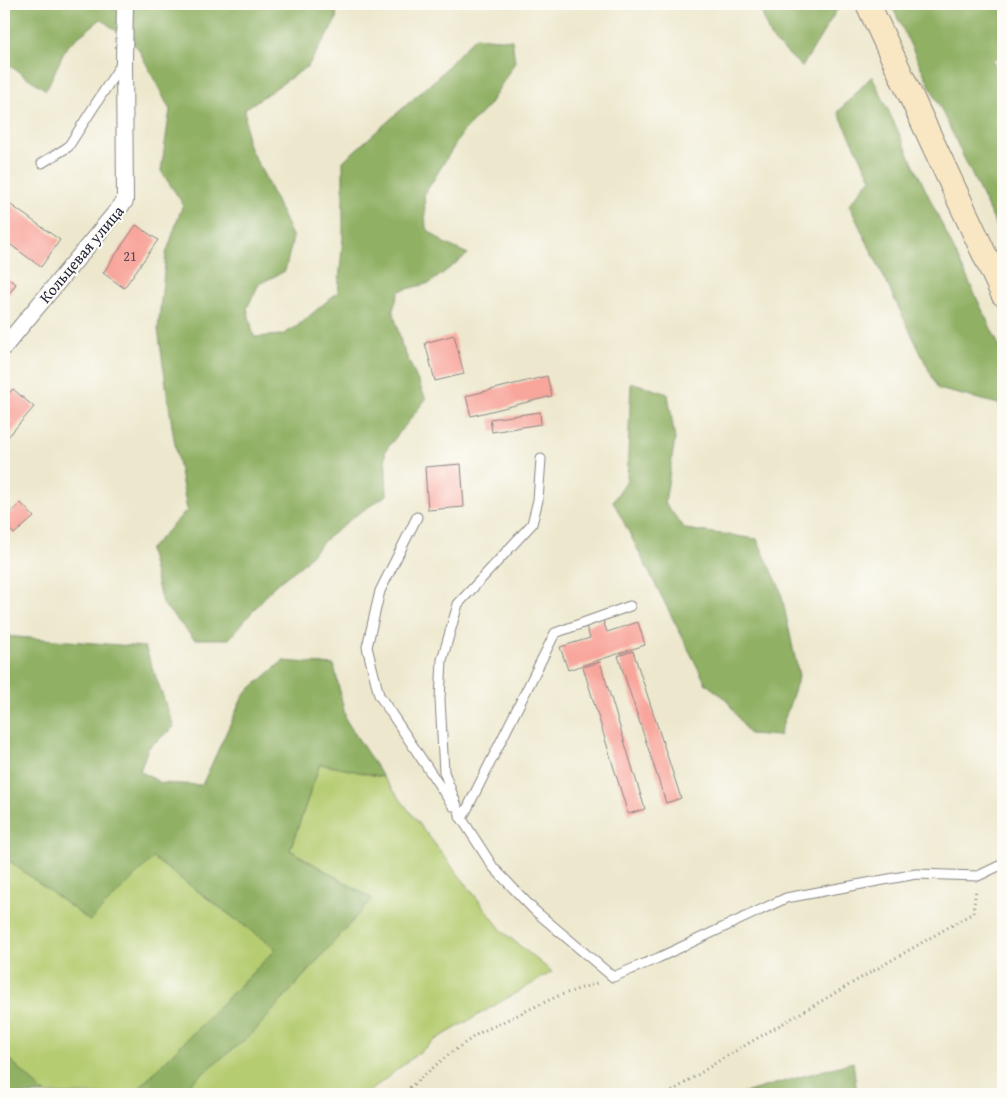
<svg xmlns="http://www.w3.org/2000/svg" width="1007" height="1098" font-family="'Gentium Book Plus',serif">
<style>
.green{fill:#b5cc71;stroke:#6c7756}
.forest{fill:#90b063;stroke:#59694f}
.building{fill:#f8a59b}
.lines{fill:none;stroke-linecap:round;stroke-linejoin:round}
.service-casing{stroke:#888584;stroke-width:11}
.minor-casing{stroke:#888584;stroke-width:18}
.secondary-casing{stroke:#888584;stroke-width:26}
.path{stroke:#888584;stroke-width:3;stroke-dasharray:1 4;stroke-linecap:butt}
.service{stroke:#fff;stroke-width:9}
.minor{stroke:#fff;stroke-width:16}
.secondary{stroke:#f9e7c3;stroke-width:24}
.labels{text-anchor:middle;stroke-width:4.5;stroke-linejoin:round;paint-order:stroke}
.number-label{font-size:14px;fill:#584353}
.street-label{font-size:16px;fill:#22223b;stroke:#fdfcf7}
</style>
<rect width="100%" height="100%" fill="#fdfcf7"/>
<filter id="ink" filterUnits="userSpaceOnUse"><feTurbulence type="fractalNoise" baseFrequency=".02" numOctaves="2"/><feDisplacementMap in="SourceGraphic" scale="10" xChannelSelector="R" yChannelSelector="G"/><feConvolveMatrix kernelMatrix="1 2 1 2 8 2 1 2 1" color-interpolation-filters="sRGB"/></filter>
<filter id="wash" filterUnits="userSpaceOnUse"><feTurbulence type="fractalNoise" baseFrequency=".0096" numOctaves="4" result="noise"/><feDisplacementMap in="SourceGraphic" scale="20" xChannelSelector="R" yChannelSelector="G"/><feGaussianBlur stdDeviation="1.12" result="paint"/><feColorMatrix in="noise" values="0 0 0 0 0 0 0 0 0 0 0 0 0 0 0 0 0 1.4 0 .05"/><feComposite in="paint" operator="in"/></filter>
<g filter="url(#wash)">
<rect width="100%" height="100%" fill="#ede8cd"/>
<path class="green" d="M320,763L383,777L503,932L552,972L435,1040L366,1094H177L371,898L290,850Z
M4,857L90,921L153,858L276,949L133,1094H45L4,1054Z"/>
<path class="forest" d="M4,4H337L336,20L308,66L245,109L247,143L264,175L293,238L285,271L259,284L247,308L254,337L282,335L296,327L338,292L343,238V161L437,78L475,37L512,40L515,62L489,105L463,132L424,195L426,228L444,243L468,254L430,283L399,291L393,310L402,346L426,399L385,451L387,495L356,515L324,541L302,565L274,586L229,639H194L162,603L149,550L187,510L173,433L158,329L166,254L183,204L161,171L170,110L138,48L101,19L67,46L46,90L4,62Z
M759,4H835L838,8L802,67L770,37Z
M891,4H1003V52L993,62L1003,80V240Z
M872,76L1003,354V405L938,389L849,205L871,178L838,112Z
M631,382L668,394L675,439L665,503L685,529L757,539L780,588L799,676L779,736L749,734L726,699L706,684L613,501L627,480Z
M4,636L145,647L174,727L148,748L140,771L161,783L202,785L244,694L283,661L334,665L346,720L383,777L320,764L290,850L372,899L253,1033L177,1094H133L276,949L153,858L90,921L4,857Z
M4,1054L45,1094H4Z
M853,1062L857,1094H740Z"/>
<g id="blocks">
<path class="building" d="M4,200L60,240L41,267L4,240Z
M136,225L158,240L124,288L103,273Z
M4,276L16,284L4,301Z
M454,335L464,374L435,381L425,343Z
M547,376L552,396L471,416L466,396Z
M13,389L34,407L6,439L4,437V399Z
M540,412L541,424L492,432L490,419Z
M461,464L464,507L428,510L425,467Z
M21,503L34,517L14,534L4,523V519Z
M603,620L607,632L638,622L645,645L568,670L560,647L590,638L586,626Z
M633,651L681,798L666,803L618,656Z
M600,662L645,809L628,814L583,667Z"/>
</g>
</g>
<g filter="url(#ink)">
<use href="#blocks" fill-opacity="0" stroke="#888584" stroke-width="1"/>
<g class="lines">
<g class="service-casing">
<path id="service" d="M42,163L68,147L122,63
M541,459L538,500L532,524L458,604L442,660L440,699L444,772L462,819L493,867L534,910L613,977L658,958L786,898L916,874L978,876L1003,864
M417,517L380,591L367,647L379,695L453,806
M460,817L462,819L555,633L630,606"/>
</g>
<g class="minor-casing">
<path id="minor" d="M4,347L125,201L124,60L125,4"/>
</g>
<g class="secondary-casing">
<path id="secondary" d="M868,4L1003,294"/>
</g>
<path class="path" d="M4,735L8,746L4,755
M402,1094L448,1055L479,1033L558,996L597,983
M668,1094L725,1057L973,913L976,889"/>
<use href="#service" class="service"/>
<use href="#minor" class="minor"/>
<use href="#secondary" class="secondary"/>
</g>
</g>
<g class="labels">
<g class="number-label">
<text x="130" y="261">21</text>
</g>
<g class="street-label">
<text transform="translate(81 254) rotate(-50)" y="6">Кольцевая улица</text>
</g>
</g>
<rect width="1007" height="1098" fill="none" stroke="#fdfcf7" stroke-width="20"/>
</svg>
